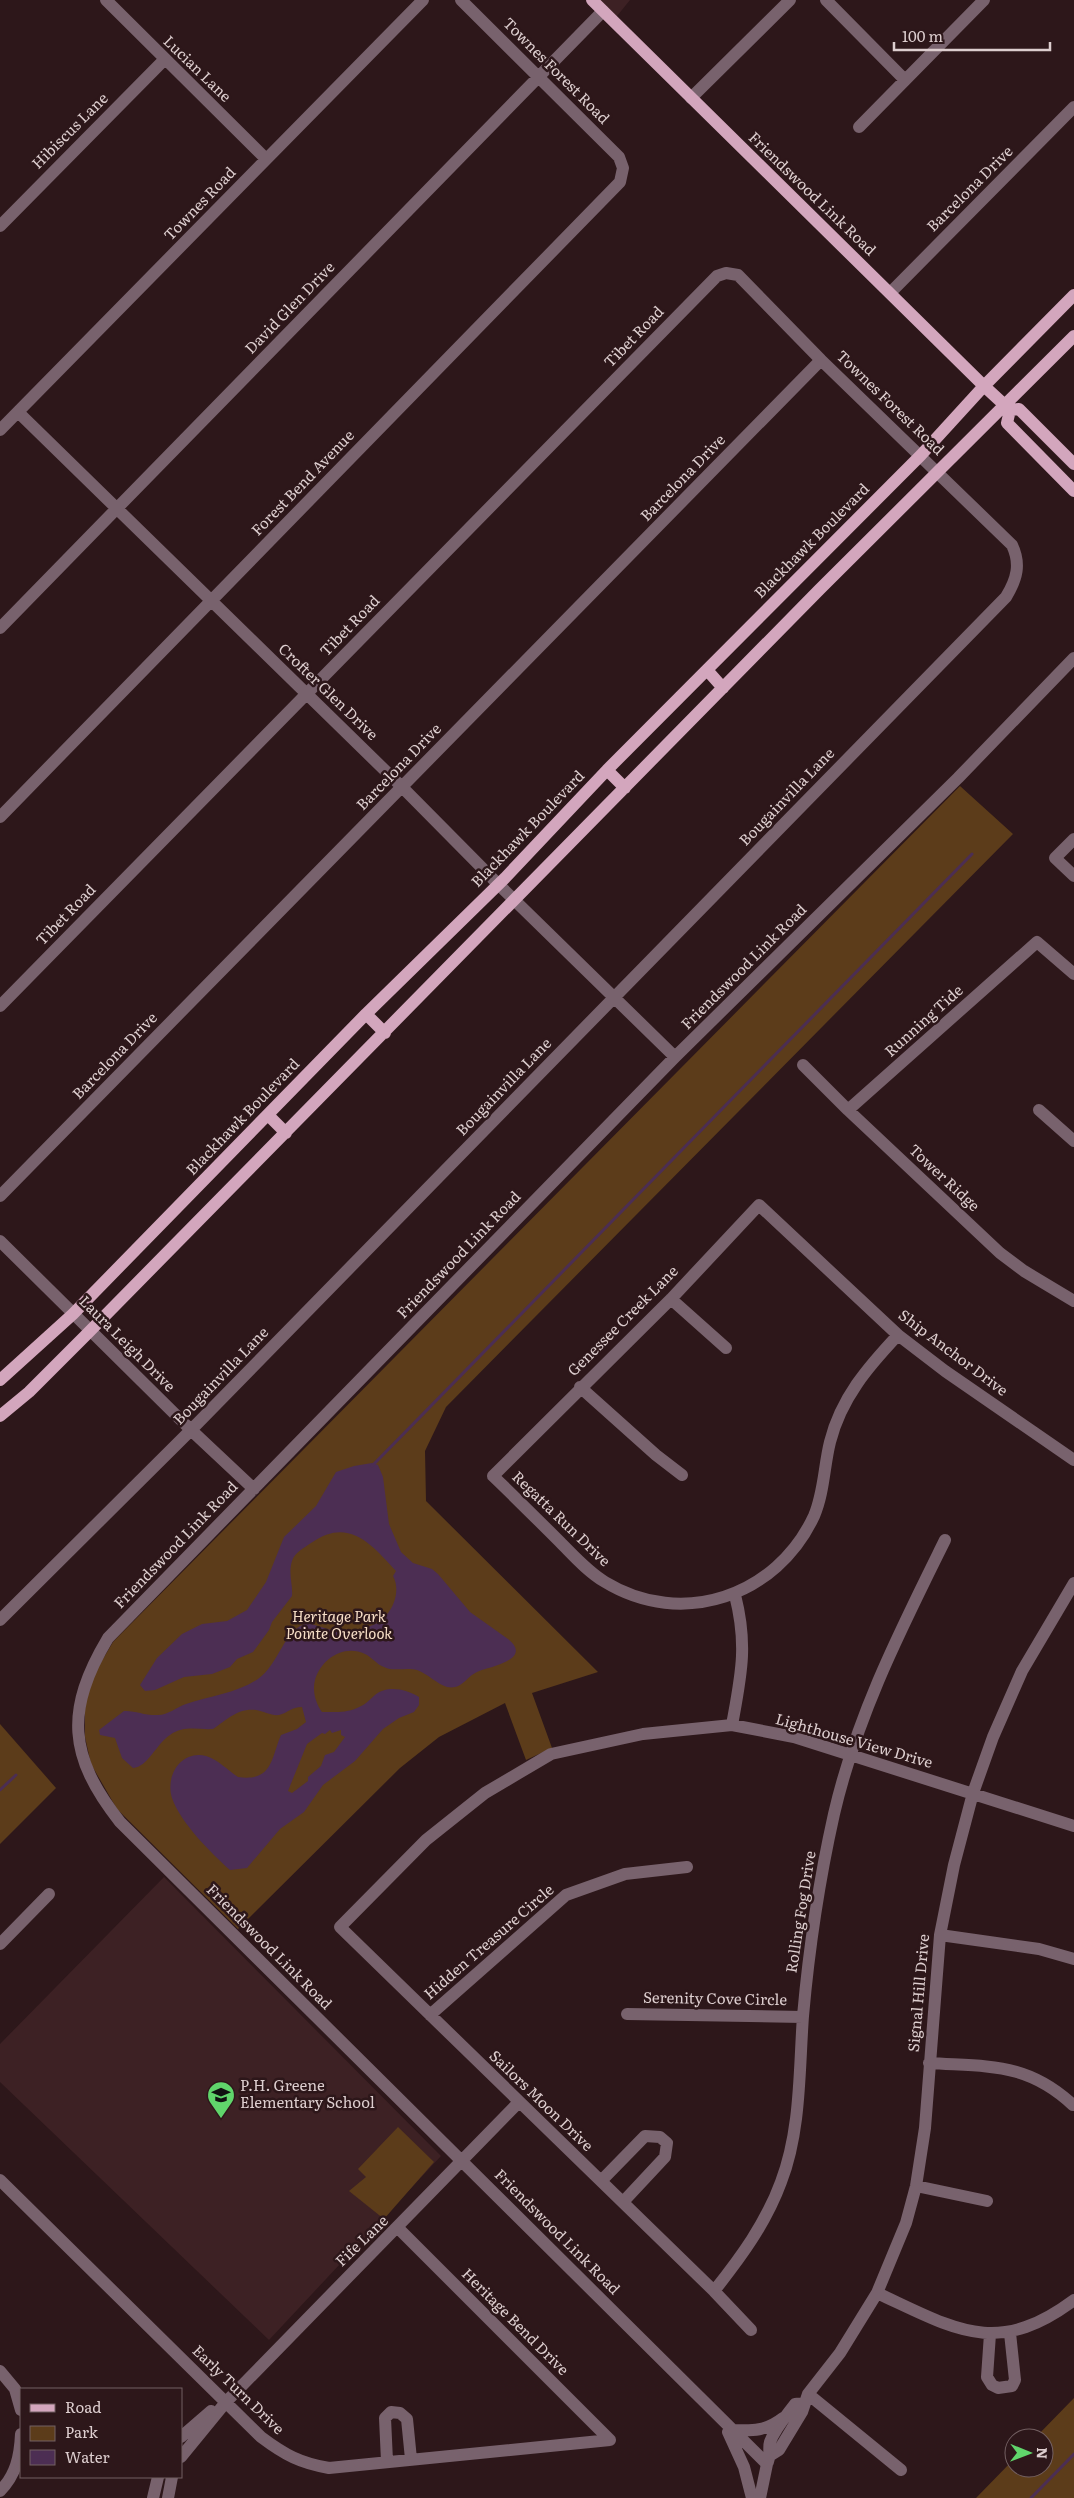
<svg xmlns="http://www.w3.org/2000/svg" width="1074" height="2498" font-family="Literata,serif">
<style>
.built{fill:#3d2124}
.green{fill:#5c3c1a}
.water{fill:#4c2e53;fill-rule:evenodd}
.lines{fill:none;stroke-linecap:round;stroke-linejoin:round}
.stream{stroke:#4c2e53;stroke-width:3}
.minor{stroke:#78626d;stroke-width:12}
.major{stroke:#d3a6bd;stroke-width:12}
.labels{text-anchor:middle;stroke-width:5;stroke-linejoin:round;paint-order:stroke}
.street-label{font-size:15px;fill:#ddcecf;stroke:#2d171a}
.park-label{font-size:15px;font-style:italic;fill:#f7dec7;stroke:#2d171a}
.poi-label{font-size:15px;fill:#ddcecf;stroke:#2d171a;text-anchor:start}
</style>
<rect width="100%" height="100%" fill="#2d171a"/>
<path class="built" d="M592,0H630L613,21Z
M164,1877L441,2156L269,2340L0,2082V2044Z"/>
<path class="green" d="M960,786L1013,834L446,1407L425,1451L426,1501L598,1672L532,1693L552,1748L526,1760L505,1703L439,1737L400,1768L238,1929L117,1809L91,1764L85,1737V1706L90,1681L113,1642Z
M0,1724L56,1788L0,1844Z
M398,2127L434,2162L384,2219L349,2191L366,2177L358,2169Z
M1074,2398V2498H976L1014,2459V2468H1044V2438H1035Z"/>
<path class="water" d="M372,1463L378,1465L383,1477L389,1524L401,1552L413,1563L432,1569L438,1574L470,1612L508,1639C534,1660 488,1667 477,1672C466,1677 462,1690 447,1687C437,1684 428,1674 417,1670C406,1667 394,1672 384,1667C376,1664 372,1657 365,1654C344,1644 321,1659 315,1680C312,1691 316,1704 322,1712C334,1712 346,1713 357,1708C365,1705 368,1701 375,1695C387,1685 406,1689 419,1697V1705L414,1712L399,1718L383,1729L355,1761L323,1785L304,1812L280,1829L247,1868L230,1870C211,1853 180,1822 172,1798C165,1776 181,1750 206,1756C219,1760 227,1770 238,1777C273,1782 271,1758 281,1735L297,1729L306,1722L302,1707C291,1707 288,1713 279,1715C272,1716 263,1711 256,1710C237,1708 227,1720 213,1729C198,1730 184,1725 170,1735C156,1744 148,1767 133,1768L122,1758L115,1738L100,1735L99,1730L124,1711C134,1710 146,1716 158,1715C168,1715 177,1707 186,1704C210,1696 237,1693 258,1679C279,1665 284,1628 308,1623L344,1634L362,1635L363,1627C386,1627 404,1596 393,1576L396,1571C372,1545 349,1516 311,1543C304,1548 295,1552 292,1561C288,1574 293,1584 292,1596L272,1622L269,1630L253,1652L237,1659L230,1667L212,1674L184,1677L155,1690L145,1691L140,1685L157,1658L182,1634L202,1624L227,1621L247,1610L266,1582L284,1537L316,1506L336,1472L354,1466ZM330,1730L332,1733L341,1730V1735L345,1737L334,1752L325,1755L321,1766L308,1777V1781L292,1793L288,1791L307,1744L322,1733L325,1734Z"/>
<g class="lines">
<path class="stream" d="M372,1466L972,854
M0,1790L16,1775
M1031,2498L1074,2454"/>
<path class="minor" d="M106,0L266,159
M826,0L905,80
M691,98L790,0
M859,127L984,0
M0,226L164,60
M890,293L1074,107
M18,412L402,787L498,884L675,1057
M0,430L423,0
M0,628L603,11
M0,817L620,182L623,168L619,157L461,0
M1074,839L1055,858L1074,876
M0,1006L717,276L726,273L738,275L821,360L1012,545C1021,564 1017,579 1006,597L191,1430L0,1620
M803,1065L848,1110L1000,1253L1024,1271L1074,1301
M848,1110L1037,942L1074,974
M1039,1110L1074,1141
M0,1196L821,360
M0,1241L191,1430L254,1489
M671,1299L726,1348
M898,1335C868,1367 841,1398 830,1442C824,1466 824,1493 814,1516C777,1596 682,1629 605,1582C588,1572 574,1556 560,1542C538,1520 516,1498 493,1476L671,1299L759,1205L898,1335L945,1371L1074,1460
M580,1387L656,1455L682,1475
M732,1725C741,1675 748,1646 735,1595
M940,1935L1039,1949L1074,1959
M0,1944L49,1894
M627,2014L803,2017
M430,2015L566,1895L625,1874L687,1867
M929,2063C989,2067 1027,2062 1073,2105
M0,2180L261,2437C285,2455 300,2463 329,2468L610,2440
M601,2181L645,2136L660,2137L667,2143L665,2157L623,2202
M916,2186L987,2201
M398,2228L610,2440
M714,2291C741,2257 766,2223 781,2182C801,2130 799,2071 803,2016C809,1948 819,1881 834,1814C857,1715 900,1631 945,1540
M877,2293C955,2329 996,2358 1074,2300
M751,2330L714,2291L340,1927L426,1840L485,1793L551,1754L643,1734L732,1725L794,1737L1074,1826
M990,2334L987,2377L992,2385L998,2388L1012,2386L1015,2380L1010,2333
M0,2371L15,2389L21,2410
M808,2394L901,2470
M733,2430C753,2431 766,2431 783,2418
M728,2432L744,2467L752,2498
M181,2437L211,2411
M771,2455L779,2450L802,2412L808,2394L840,2353L877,2293L906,2223L916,2186L925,2128L940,1935L954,1865L973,1793L993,1737L1022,1671L1074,1583
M181,2457L226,2402L519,2102
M387,2461L385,2418L391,2412L400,2413L407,2419L411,2459
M768,2462C771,2455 768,2448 770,2442C775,2428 787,2415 795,2404L804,2403
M0,2491C16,2475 20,2456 21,2434
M153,2498L158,2477
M168,2498L172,2477
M760,2498L767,2464L120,1822C68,1756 65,1710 108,1638L675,1057L958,778L1074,658"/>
<path class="major" d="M592,0L984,386L1010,410L1019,409L1074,464
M1005,406L1010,410L1007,423L1074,491
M707,670L723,688
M607,770L625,788
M366,1014L385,1033
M268,1115L286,1133
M0,1380L73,1314L366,1014L505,878L607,770L921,455L984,386L1074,295
M0,1416L29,1392L85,1336L819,590L1074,336"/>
</g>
<defs>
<g id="school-pin" transform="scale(1.4375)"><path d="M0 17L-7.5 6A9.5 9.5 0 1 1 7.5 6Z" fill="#60d56b" stroke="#2d171a"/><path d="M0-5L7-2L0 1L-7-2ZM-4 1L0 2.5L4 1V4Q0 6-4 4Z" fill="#111"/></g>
</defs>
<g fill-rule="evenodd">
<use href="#school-pin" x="221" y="2095"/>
</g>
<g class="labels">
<g class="street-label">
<text transform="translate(197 69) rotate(44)" y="5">Lucian Lane</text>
<text transform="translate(556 71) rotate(45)" y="5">Townes Forest Road</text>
<text transform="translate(70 131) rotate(-45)" y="5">Hibiscus Lane</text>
<text transform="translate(970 189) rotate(-45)" y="5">Barcelona Drive</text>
<text transform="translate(812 194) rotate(44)" y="5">Friendswood Link Road</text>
<text transform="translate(200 204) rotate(-46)" y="5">Townes Road</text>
<text transform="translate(290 308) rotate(-46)" y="5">David Glen Drive</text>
<text transform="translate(634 337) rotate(-46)" y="5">Tibet Road</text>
<text transform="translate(890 403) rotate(44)" y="5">Townes Forest Road</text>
<text transform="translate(683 478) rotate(-46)" y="5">Barcelona Drive</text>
<text transform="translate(303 483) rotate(-46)" y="5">Forest Bend Avenue</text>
<text transform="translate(812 541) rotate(-45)" y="5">Blackhawk Boulevard</text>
<text transform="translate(350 626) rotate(-46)" y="5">Tibet Road</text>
<text transform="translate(328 692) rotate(44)" y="5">Crofter Glen Drive</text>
<text transform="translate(399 767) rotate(-46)" y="5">Barcelona Drive</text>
<text transform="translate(787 797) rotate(-46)" y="5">Bougainvilla Lane</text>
<text transform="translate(528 829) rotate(-46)" y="5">Blackhawk Boulevard</text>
<text transform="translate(66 915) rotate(-46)" y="5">Tibet Road</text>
<text transform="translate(744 967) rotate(-45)" y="5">Friendswood Link Road</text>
<text transform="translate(924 1021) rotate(-42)" y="5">Running Tide</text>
<text transform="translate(115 1056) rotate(-46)" y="5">Barcelona Drive</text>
<text transform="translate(504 1087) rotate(-46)" y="5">Bougainvilla Lane</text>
<text transform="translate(243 1117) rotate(-46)" y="5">Blackhawk Boulevard</text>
<text transform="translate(944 1178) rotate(43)" y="5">Tower Ridge</text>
<text transform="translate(459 1255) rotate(-46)" y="5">Friendswood Link Road</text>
<text transform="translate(623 1321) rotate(-45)" y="5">Genessee Creek Lane</text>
<text transform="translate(127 1344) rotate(45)" y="5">Laura Leigh Drive</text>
<text transform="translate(953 1353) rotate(37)" y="5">Ship Anchor Drive</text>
<text transform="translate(221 1376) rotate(-46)" y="5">Bougainvilla Lane</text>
<text transform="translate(561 1519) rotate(44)" y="5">Regatta Run Drive</text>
<text transform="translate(176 1545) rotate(-46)" y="5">Friendswood Link Road</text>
<text transform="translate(854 1741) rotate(16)" y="5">Lighthouse View Drive</text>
<text transform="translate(801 1912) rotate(-81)" y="5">Rolling Fog Drive</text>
<text transform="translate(489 1942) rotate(-41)" y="5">Hidden Treasure Circle</text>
<text transform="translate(269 1947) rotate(45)" y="5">Friendswood Link Road</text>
<text transform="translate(919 1993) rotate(-85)" y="5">Signal Hill Drive</text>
<text transform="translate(715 1999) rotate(1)" y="5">Serenity Cove Circle</text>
<text transform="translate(541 2101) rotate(44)" y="5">Sailors Moon Drive</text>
<text transform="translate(557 2232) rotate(45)" y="5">Friendswood Link Road</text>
<text transform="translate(362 2241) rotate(-44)" y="5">Fife Lane</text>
<text transform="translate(515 2322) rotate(45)" y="5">Heritage Bend Drive</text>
<text transform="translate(238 2390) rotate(44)" y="5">Early Turn Drive</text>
</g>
<g class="park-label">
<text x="339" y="1622">Heritage Park<tspan x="339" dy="17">Pointe Overlook</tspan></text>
</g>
<g class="poi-label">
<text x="240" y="2091">P.H. Greene<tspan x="240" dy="17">Elementary School</tspan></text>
</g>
</g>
<rect x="20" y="2388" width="162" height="90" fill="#2d171a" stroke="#736062"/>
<rect x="30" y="2404" width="25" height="8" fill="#d3a6bd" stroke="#736062"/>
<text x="65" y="2413" font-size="15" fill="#ddcecf">Road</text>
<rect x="30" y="2426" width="25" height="15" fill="#5c3c1a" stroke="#736062"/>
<text x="65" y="2438" font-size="15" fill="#ddcecf">Park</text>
<rect x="30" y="2450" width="25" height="15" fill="#4c2e53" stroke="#736062"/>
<text x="65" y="2463" font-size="15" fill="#ddcecf">Water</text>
<g transform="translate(1029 2453) rotate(91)"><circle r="24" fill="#2d171a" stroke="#736062"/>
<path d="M0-4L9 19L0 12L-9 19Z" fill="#60d56b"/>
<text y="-8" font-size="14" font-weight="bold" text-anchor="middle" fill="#ddcecf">N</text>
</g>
<path d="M894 42v8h156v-8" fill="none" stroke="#ddcecf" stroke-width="2.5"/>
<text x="902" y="42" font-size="15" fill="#ddcecf" stroke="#2d171a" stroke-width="4" paint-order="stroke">100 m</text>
</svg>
